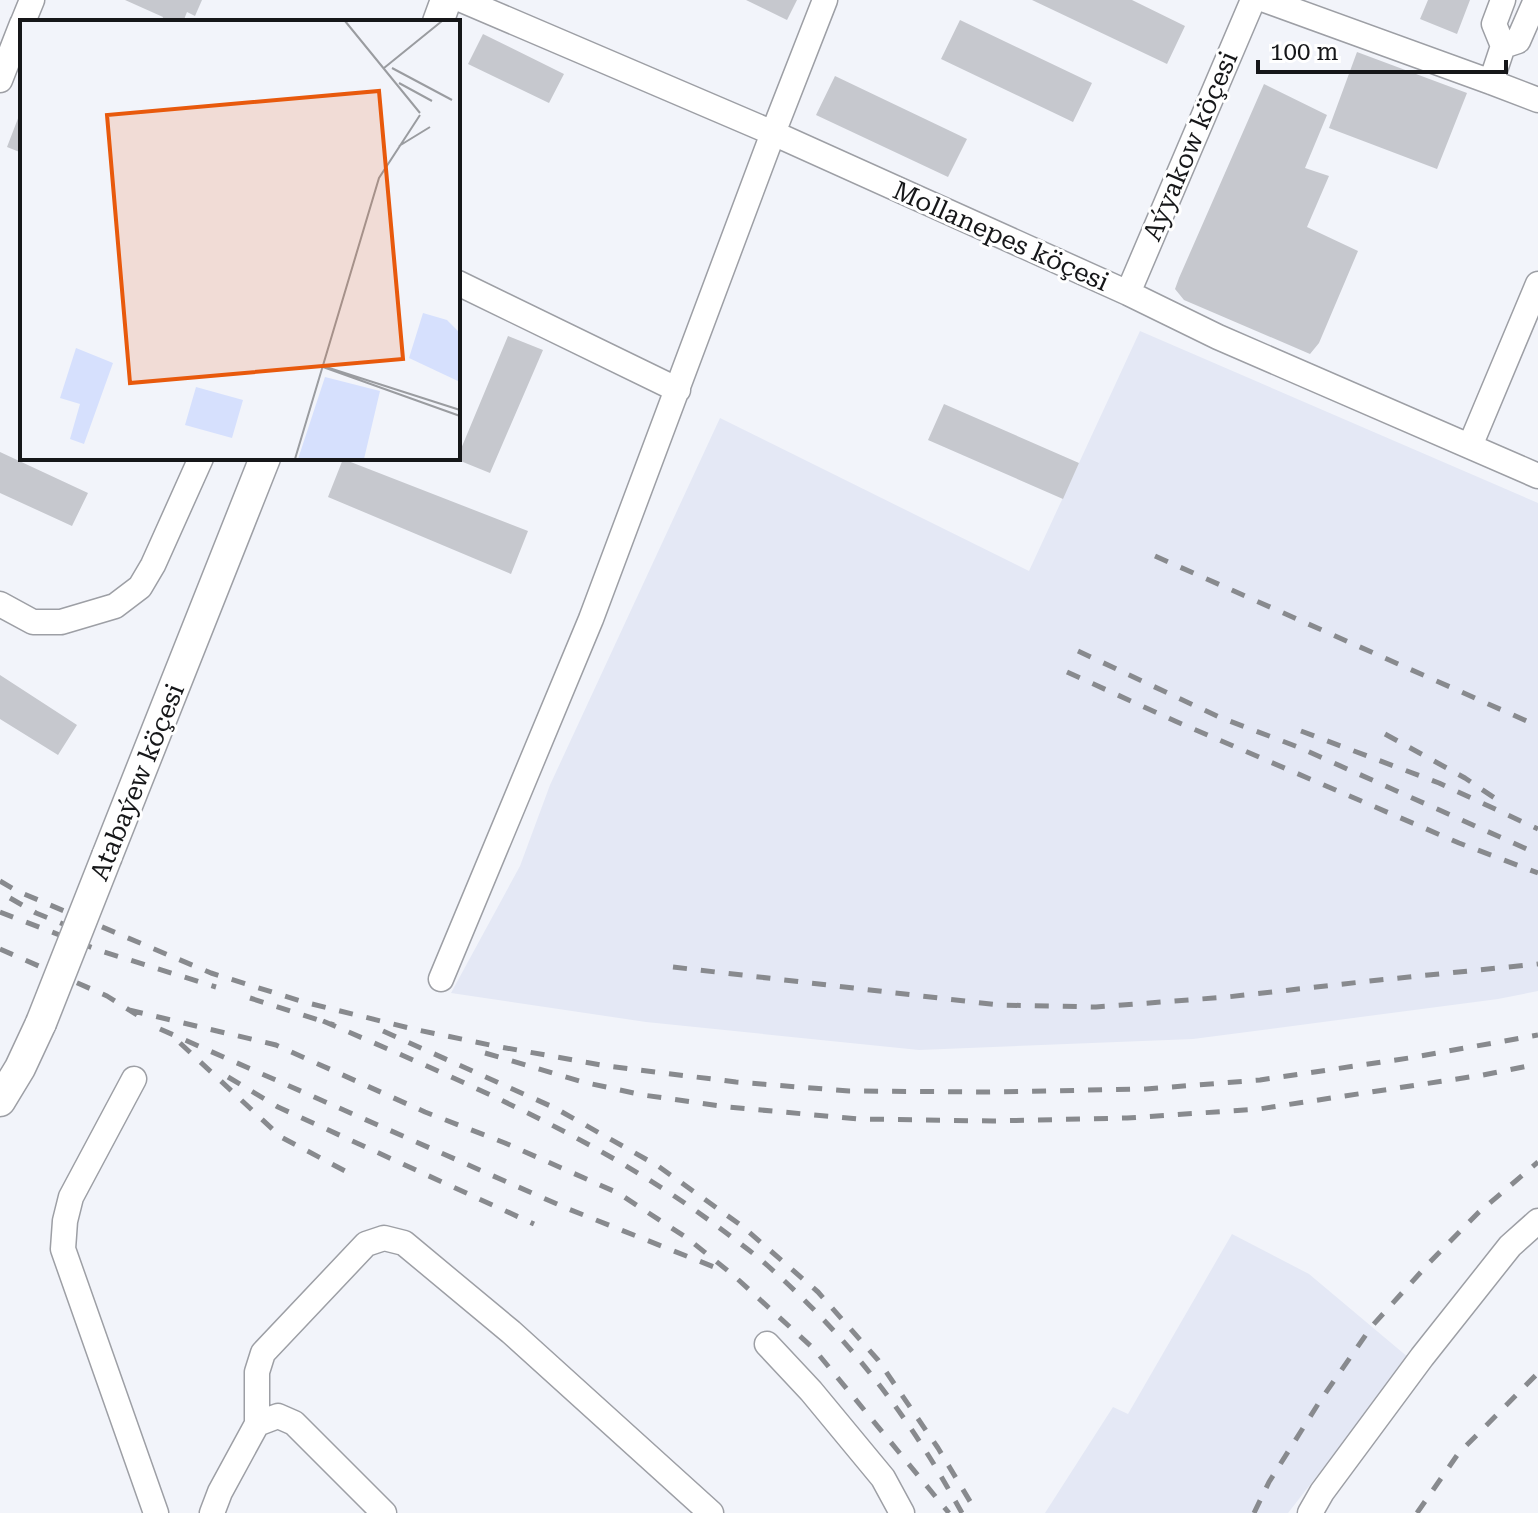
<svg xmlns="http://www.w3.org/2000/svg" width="1538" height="1513" font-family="'Roboto Serif',serif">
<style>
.built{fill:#e4e8f5}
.building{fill:#c6c8ce}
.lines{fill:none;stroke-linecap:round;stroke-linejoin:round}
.minor-casing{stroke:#9d9fa5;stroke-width:27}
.major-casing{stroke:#9d9fa5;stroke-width:33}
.minor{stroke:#fff;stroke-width:24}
.major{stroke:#fff;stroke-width:30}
.rail{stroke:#888a8e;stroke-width:5;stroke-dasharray:14 14;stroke-linecap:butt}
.major-bridge-casing{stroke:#9d9fa5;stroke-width:33;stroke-linecap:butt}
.major-bridge{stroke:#fff;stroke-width:30}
.labels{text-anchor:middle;stroke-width:6;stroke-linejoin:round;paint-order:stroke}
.street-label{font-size:26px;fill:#161719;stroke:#fff}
.inset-road{fill:none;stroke:#9a9ca0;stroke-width:2}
.view{fill:#e8590c;fill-opacity:0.15;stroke:#e8590c;stroke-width:4}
.inset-edge{fill:none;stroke:#161719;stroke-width:4}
</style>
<rect width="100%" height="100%" fill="#f2f4fa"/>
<path class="built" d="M1140,331L1538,503V991L1498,999L1193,1039L919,1050L646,1022L451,993L520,866L550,785L720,418L1029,571Z
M1232,1234L1309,1274L1409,1358L1288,1513H1045L1113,1407L1128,1414Z"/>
<path class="building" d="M125,0H202L195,16L187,12L183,22H161L163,17Z
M746,0H797L787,20Z
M1032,0H1132L1185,26L1167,64Z
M1428,0H1470L1457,34L1420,19Z
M960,20L1092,83L1073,122L941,59Z
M483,34L564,74L549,103L468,64Z
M1357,52L1467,93L1437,169L1329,128Z
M835,76L967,139L948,177L816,115Z
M1264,84L1327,115L1305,168L1329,176L1307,227L1358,251L1319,343L1310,354L1184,300L1175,289L1179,278Z
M22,108V153L7,147Z
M508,336L543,350L490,473L458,460V456Z
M944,404L1079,463L1063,499L928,440Z
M0,452L88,493L72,526L0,493Z
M343,459L528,531L511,574L328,497Z
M0,675L77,725L58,755L0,719Z"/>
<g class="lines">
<g class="minor-casing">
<path id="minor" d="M462,0L773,133L1128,293L1218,337L1538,476
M1265,0L1491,82L1538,100
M23,22L32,0
M1503,46L1518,41L1536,0
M0,80L22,24
M1491,82L1503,46L1494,24L1503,0
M458,283L678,390
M1128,293L1253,0
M1470,446L1538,284
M0,604L33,622H61L115,606L140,587L153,565L201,458
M441,979L591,619L773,133L825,0
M134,1079L71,1197L65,1221L63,1249L156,1513
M767,1344L811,1391L883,1478L902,1513
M257,1424L278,1416L294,1423L384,1513
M212,1513L220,1492L257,1424V1372L263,1353L366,1244L384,1238L404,1243L511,1332L711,1513
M1310,1513L1322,1492L1422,1357L1510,1246L1538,1221"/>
</g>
<g class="major-casing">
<path id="major" d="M438,22L446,0
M107,856L265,458
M0,1101L20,1068L41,1023"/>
</g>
<use href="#minor" class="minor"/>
<use href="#major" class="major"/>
<path class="rail" d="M1155,556L1538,726
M1078,651L1219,717L1298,747L1538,854
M1067,672L1175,721L1459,843L1538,873
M1301,731L1439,783L1538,829
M1385,734L1465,778L1502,803
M0,881L17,891L211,973L304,1002L413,1029L495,1046L607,1066L736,1082L849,1091L990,1092L1146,1089L1260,1080L1409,1058L1538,1035
M10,898L36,913L78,930
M0,912L101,951L216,987
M0,949L107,996L137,1015
M673,967L999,1005L1096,1007L1227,997L1379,980L1538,964
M250,998L334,1025
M129,1010L276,1045L425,1112L505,1143L618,1193L687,1238L732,1274L814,1349L949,1513
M323,1021C462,1081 604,1140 725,1232C739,1243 755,1254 768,1266C828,1319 882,1382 925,1450C938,1470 950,1492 962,1513
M160,1029L566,1208L714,1267
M383,1031L555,1108L658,1166L742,1226L818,1292L878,1360L938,1448L977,1513
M180,1043L281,1137L347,1172
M485,1053L583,1082L643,1095L728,1107L859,1119L993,1121L1127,1118L1259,1109L1483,1075L1538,1064
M228,1077L278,1107L534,1224
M1254,1513L1269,1482L1320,1401L1372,1326L1430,1262L1478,1213L1538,1162
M1417,1513L1458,1454L1538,1373"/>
<g class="major-bridge-casing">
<path id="major-bridge" d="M41,1023L107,856"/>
</g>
<use href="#major-bridge" class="major-bridge"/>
</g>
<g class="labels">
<g class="street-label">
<text transform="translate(1190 146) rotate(-67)" y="9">Aýyakow köçesi</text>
<text transform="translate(1001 236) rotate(24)" y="9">Mollanepes köçesi</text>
<text transform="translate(137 782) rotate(-68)" y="9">Atabaýew köçesi</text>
</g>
</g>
<g transform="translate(20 20)">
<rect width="440" height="440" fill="#f2f4fa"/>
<path d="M403,293L427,300L440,313V362L389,338ZM56,328L93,343L64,424L50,419L60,384L40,378ZM305,357L360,371L344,439H278ZM176,367L223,380L212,418L165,405Z" fill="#d6e0fd"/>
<path class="inset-road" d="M325,1L400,93M364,48L422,1M372,48L432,80M379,63L412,81M379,126L410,107M303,347L440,396M306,347L440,390M275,439L359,158L400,95"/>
<path class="view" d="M359,71L383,339L110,363L87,95Z"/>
<rect width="440" height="440" class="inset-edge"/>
</g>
<path d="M1258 60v12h248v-12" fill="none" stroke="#161719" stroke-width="4"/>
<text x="1270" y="60" font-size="24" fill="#161719" stroke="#ffffff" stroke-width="6" paint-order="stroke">100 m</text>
</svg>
